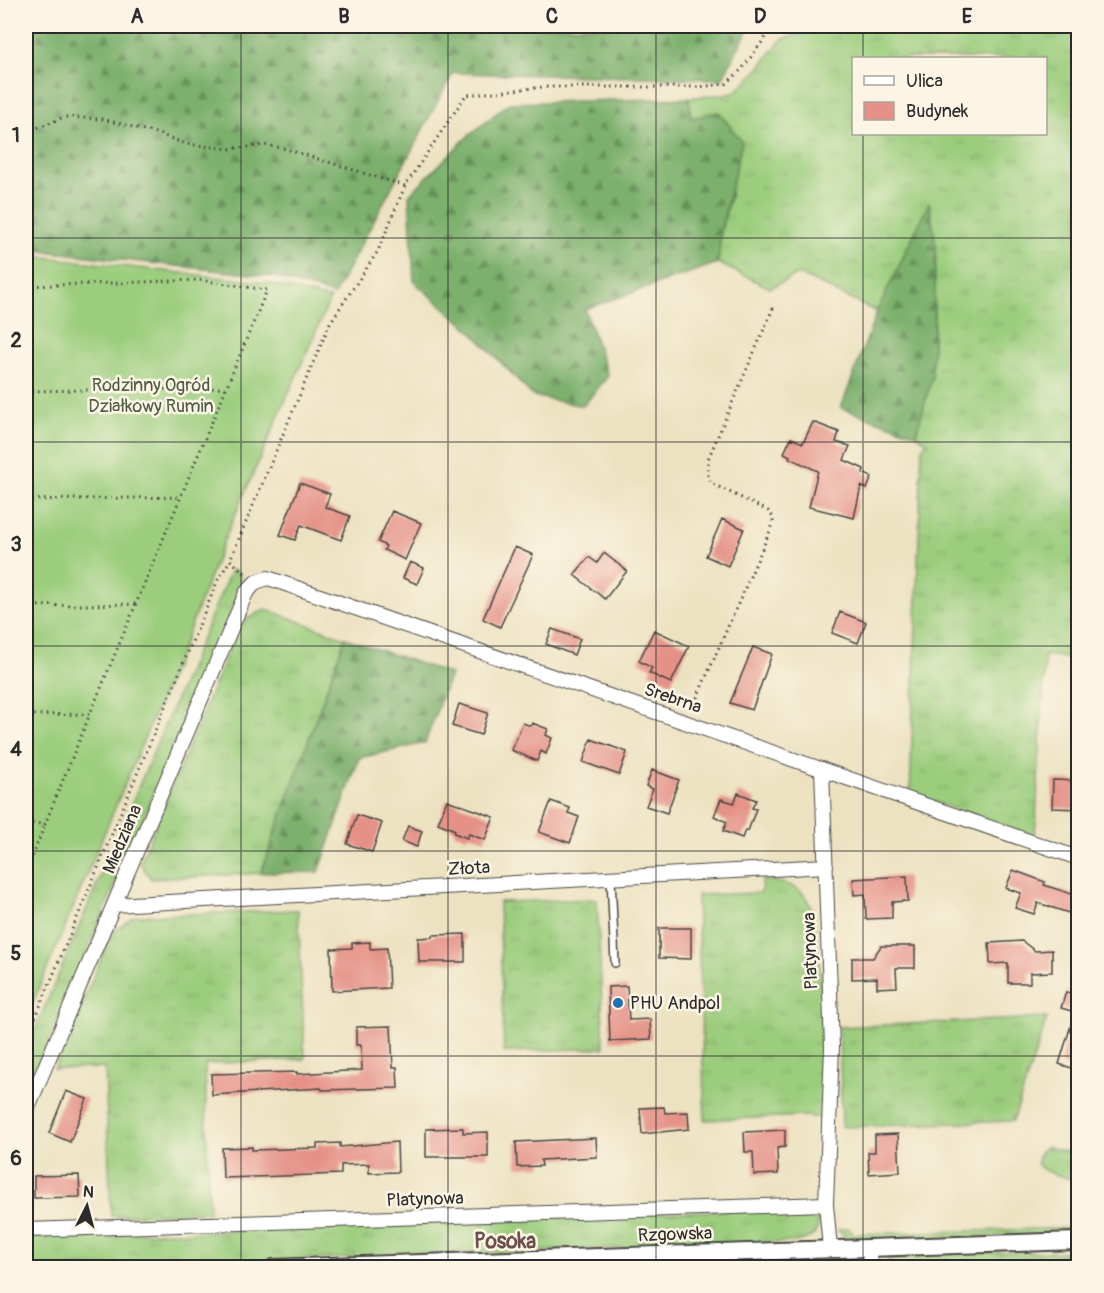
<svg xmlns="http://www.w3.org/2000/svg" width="1104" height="1293" font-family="Pangolin,sans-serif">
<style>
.grass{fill:url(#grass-tufts);stroke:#637c54;stroke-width:1.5;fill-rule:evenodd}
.forest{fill:url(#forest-firs);stroke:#546e4c;stroke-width:1.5}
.garden{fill:#9bcd7d;stroke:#637c54;stroke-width:1.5}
.building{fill:#e59187}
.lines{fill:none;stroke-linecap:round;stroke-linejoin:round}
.service-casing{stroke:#484642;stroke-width:10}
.minor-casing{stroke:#484642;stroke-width:16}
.tertiary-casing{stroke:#484642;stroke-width:20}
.path{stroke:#484642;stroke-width:3;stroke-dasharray:1.5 4.5;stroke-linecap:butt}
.service{stroke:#fff;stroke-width:7}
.minor{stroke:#fff;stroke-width:14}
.tertiary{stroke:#fff;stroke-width:16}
.grid{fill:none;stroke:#2b2b2b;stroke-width:1.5;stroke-opacity:0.55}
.poi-dot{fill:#1f6fb2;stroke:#fcf5e5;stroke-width:2}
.labels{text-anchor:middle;stroke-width:5;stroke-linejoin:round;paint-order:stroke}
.park-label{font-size:18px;fill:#4d5c44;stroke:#fcf5e5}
.street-label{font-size:18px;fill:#2b2b2b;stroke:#fcf5e5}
.poi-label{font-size:18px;fill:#2b2b2b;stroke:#fcf5e5;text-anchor:start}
.quarter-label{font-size:21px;font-weight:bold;fill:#6c4f4b;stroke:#fcf5e5}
.neatline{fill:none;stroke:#2b2b2b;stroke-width:2}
.grid-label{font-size:20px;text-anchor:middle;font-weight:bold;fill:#2b2b2b}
</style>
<defs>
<pattern id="grass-tufts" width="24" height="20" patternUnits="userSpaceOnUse" patternTransform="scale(1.5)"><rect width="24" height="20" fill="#9bcd7d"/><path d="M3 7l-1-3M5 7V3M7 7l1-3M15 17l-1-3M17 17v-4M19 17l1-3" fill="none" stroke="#86b06c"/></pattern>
<pattern id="forest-firs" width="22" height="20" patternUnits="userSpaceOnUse" patternTransform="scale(1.5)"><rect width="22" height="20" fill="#7cb06c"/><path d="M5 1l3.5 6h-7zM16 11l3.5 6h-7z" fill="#668f59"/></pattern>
</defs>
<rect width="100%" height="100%" fill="#fcf5e5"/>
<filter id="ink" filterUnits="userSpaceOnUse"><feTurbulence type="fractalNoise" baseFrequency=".0167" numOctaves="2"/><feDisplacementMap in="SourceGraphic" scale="12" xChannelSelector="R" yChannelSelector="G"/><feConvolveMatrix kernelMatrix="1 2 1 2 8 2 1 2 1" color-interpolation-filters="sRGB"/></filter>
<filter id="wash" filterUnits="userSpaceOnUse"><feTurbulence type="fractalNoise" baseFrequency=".008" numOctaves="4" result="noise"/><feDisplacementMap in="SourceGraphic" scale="24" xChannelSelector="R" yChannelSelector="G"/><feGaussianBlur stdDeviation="1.35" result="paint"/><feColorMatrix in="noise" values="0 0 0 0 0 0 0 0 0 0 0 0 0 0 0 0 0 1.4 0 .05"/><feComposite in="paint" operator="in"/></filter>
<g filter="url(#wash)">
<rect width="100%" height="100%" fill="#ece2c1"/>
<path class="grass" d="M857,26H1078V660L1045,655L1035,836L910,794L922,448L927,442L916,434L932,377L936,246L929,204L877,312L799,274L770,288L718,263L721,230L731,194L691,118L689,98L734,93L755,73L781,40L809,29ZM854,58H1046V134H854Z
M231,570L236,571L240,577V589L26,1096V1051Z
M265,609L345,638L261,873L151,879L140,863L240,623Z
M762,880C774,880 796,884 804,895C816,910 816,934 818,952C824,1008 825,1063 825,1118L805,1116L705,1120L697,895L761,893Z
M597,899L604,1048L504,1052L499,902Z
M298,910L305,1059L205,1064L209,1212L111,1216L105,1068L54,1069L112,933L135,916Z
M1047,1018L1013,1121L842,1127L839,1027Z
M1047,1147L1078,1155V1182L1046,1171L1038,1165C1037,1156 1039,1152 1047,1147Z
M805,1207L819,1216C820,1234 811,1240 794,1242L86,1267L26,1268V1238C89,1232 153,1232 217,1232Z
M848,1228L853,1234L1078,1228V1233L855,1241L848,1239L838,1230Z
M1078,1252V1256L946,1261L888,1260V1258C951,1250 1015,1253 1078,1252Z
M833,1257L850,1261L814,1265L737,1267L578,1268Z"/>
<path class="forest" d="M26,26H750L722,79L453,73L334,295L275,277L26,249Z
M689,98L691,118L719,112L742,142L721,230L718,263L585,309L608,376L583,406L533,396L468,328L414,282L409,195L466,138L509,103Z
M929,203L936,246L932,377L916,434L841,408L877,312Z
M345,638L450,674L425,743L359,758L319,872L261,873Z
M1069,1262V1268L901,1267Z"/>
<path class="garden" d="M26,255L267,283L330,299L224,540L179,656L26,1019Z"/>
<g id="blocks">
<path class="building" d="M813,422L839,432L836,442L850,446L844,460L864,469L863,473L872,477L867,489L861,486L854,518L809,507L818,471L789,458L790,456L784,453L791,438L803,443Z
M300,483L330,494L325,507L350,516L341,540L301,525L295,540L280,535Z
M392,511L421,523L405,560L384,550L386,546L378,542Z
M722,519L744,529L728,566L706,556Z
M515,547L533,555L500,627L483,619Z
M604,553L627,571L605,599L574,575L589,557L597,563Z
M410,562L424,568L417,584L403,578Z
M840,612L866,622L858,643L832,633Z
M552,629L580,639L574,655L546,644Z
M654,630L689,646L671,683L649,673L652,668L639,661Z
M753,647L772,654L752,710L730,703Z
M459,704L488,713L481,735L452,726Z
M523,723L531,726L532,723L548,729L546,735L552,738L546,754L541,751L537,761L511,750Z
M591,739L627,752L619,775L583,762Z
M652,770L679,780L667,813L646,806L653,789L646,786Z
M1053,780L1078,781V809L1052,808Z
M738,793L756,800L752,808L756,809L748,831L745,830L742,838L723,831L727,822L714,816L721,799L734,803Z
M447,800L494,817L485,840L469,834L467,838L454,833L455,830L438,823Z
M551,801L570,808L568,813L579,817L570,843L539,832Z
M357,815L382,823L372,852L347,844Z
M408,826L422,831L417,847L402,841Z
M1013,870L1045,882L1044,885L1078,896V904L1075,915L1038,903L1034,914L1015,908L1021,893L1006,888Z
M907,876L908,901L892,902V918L866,919L865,894L854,895L853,879Z
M659,928H691V959L659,958Z
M465,934V962H419L418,938L433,937V935Z
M1022,941L1035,951L1052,950V972L1030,973V983H1008V963L990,964L989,943Z
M370,942V949L387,948L389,988L332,991L331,949L352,948V943Z
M881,946H915V968H896L897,987L877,988V978L852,979V958H873Z
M627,986L629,1020L650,1019L651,1039L610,1041L608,987Z
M1066,992L1078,996V1070L1059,1064L1075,1012L1061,1008Z
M391,1026L393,1067H397L398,1088L322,1090L321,1088L212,1095L211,1074L297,1072V1074L362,1070L361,1045H356V1027Z
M66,1091L87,1099L70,1142L49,1133Z
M664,1107L665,1113L688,1112L689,1129L642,1134L640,1108Z
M463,1128V1133L488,1132V1157H426V1129Z
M785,1130V1147L777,1148L778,1174L754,1175L753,1152H745L744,1132Z
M898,1134L900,1172L869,1174L868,1152H875V1135Z
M596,1138L597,1157L541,1160L542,1166L517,1167L516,1142Z
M397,1142L398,1172L369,1173V1164L341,1165V1174L223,1178L222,1148L252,1147V1150L317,1148V1144L340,1143V1147Z
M79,1175L80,1197L34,1198V1176Z"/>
</g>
</g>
<g filter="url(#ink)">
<use href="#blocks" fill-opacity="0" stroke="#484642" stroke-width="1.5"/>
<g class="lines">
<g class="service-casing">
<path id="service" d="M611,878L615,963"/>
</g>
<g class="minor-casing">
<path id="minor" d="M822,769L832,1047L826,1204L830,1249
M114,905L826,866
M26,1112L246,593L256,582L268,578L1078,858
M26,1230L826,1204
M869,1268L870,1248"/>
</g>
<g class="tertiary-casing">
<path id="tertiary" d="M273,1268L1078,1241"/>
</g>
<path class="path" d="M26,129H34L64,117L102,119L156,133L186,144L229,149L264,145L283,148L405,186
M26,286L199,280L267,290L90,714L26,715
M26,295L29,286
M26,391L227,388
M26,500L181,497
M245,573L230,560L330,323L378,251L405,186L466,95L543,87H698L726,84L742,69L768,34L793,26
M26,606L137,604
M692,709L773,524V517L768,511L711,483L708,477V459L774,306
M26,823L45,824L90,714
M26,873L45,824
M26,1040L218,580L230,560
M890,1265L906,1266"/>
<use href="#service" class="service"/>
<use href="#minor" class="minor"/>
<use href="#tertiary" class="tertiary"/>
</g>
</g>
<path class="grid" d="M241,26V1268M448,26V1268M656,26V1268M863,26V58M863,134V1268M26,238H1078M26,442H1078M26,646H1078M26,851H1078M26,1056H1078"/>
<circle class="poi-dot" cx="618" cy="1003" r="6"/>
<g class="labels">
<g class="park-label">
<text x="151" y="391">Rodzinny Ogród<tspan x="151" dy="21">Działkowy Rumin</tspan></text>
</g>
<g class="street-label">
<text transform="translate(673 698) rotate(19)" y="6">Srebrna</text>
<text transform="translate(122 839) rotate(-67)" y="6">Miedziana</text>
<text transform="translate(469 868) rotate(-3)" y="6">Złota</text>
<text transform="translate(810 951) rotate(-92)" y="6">Platynowa</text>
<text transform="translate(425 1199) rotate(-2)" y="6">Platynowa</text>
<text transform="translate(675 1234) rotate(-2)" y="6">Rzgowska</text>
</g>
<g class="poi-label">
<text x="630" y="1009">PHU Andpol</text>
</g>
<g class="quarter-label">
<text x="505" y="1248">Posoka</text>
</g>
</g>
<rect width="1104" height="1293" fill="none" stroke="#fcf5e5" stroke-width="66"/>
<rect x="852" y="57" width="195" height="78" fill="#fcf5e5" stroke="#a8a49b" stroke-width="1.5"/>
<rect x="864" y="76" width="30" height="9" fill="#ffffff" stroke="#a8a49b" stroke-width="1.5"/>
<text x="906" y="87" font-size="18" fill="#2b2b2b">Ulica</text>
<rect x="864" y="102" width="30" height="18" fill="#e59187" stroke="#a8a49b" stroke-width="1.5"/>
<text x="906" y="117" font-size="18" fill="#2b2b2b">Budynek</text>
<g transform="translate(87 1206) rotate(6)" stroke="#fcf5e5" stroke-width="4.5" paint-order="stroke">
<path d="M0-4.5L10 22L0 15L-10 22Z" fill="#2b2b2b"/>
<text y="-9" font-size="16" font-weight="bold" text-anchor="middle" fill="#2b2b2b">N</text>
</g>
<rect x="33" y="33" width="1038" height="1227" class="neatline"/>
<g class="grid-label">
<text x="137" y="23">A</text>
<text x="344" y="23">B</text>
<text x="552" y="23">C</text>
<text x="760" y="23">D</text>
<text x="967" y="23">E</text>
<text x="16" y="142">1</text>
<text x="16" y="347">2</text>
<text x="16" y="551">3</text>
<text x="16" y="756">4</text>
<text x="16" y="960">5</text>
<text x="16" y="1165">6</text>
</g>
</svg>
